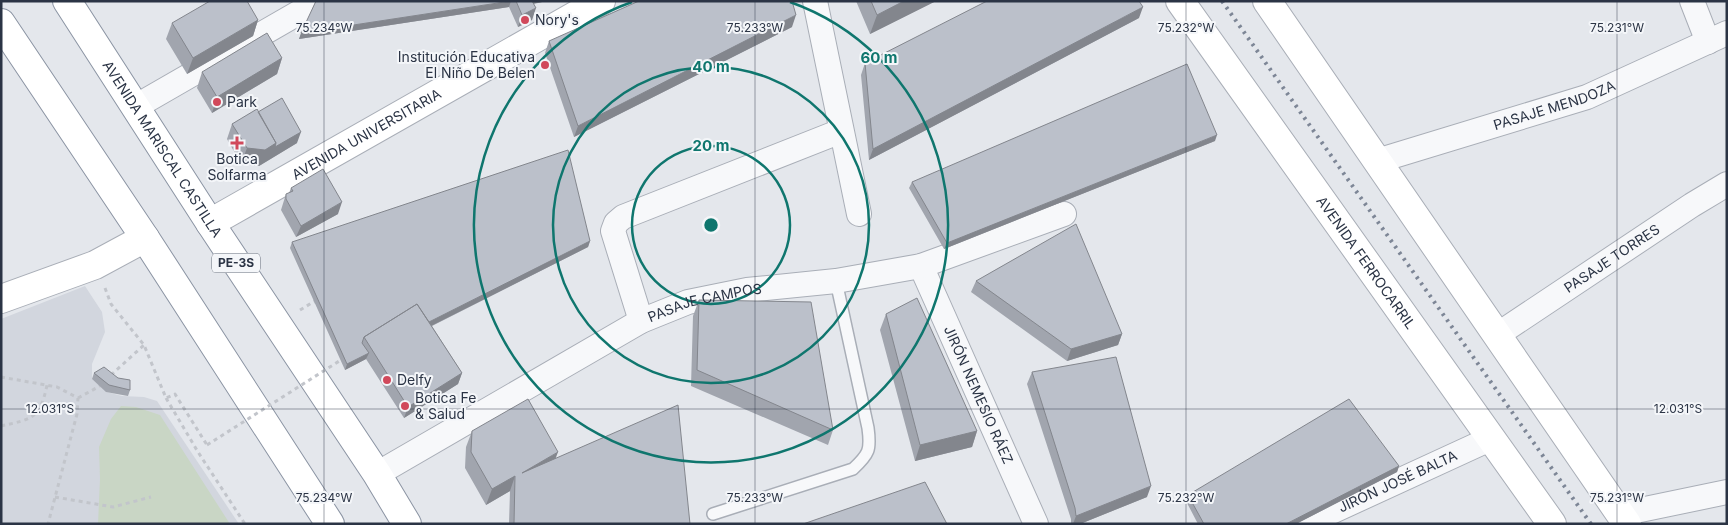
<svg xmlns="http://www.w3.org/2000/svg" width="1728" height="525" font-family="Inter,sans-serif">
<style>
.built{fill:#d2d6de}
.green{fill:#c9d6c5}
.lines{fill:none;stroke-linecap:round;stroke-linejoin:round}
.lane-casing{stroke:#a9aeb7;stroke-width:14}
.street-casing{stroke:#a9aeb7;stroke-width:26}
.secondary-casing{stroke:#a9aeb7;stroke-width:30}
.highway-casing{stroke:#8b94a3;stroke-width:30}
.path{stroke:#c2c5cb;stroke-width:3;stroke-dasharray:4 4;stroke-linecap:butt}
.lane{stroke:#f7f8fa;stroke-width:11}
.street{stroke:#f7f8fa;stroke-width:24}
.secondary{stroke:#fff;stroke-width:28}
.highway{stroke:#fff;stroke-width:28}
.rail{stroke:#7d8696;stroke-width:4;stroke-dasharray:2.5 5;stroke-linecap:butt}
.path-bridge{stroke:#c2c5cb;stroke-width:3;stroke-dasharray:4 4;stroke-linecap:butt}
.wall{fill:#a1a5ae}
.shaded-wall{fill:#83868d}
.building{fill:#bbc0ca;stroke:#83868d}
.ticks{fill:none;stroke:#2b3445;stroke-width:1;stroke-opacity:0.45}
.ring{fill:none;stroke:#0f766e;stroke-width:2.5}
.poi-dot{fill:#d1495b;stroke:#f4f6f9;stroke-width:2}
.labels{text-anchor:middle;stroke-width:4;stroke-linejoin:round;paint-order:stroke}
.shield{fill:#f4f6f9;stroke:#676e7b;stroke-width:1}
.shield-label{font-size:12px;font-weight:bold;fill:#2b3445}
.poi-label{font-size:14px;fill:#2b3445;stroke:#f4f6f9;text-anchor:start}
.street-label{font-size:14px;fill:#2b3445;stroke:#f4f6f9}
.ticks-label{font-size:12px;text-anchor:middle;fill:#2b3445;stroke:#f4f6f9;stroke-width:4;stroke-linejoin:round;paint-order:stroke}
.centre{fill:#0f766e;stroke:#f4f6f9;stroke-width:2.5}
.ring-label{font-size:15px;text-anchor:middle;font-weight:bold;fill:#0f766e;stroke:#f4f6f9;stroke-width:4;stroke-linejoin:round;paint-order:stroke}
</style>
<rect width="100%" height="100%" fill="#e4e7ec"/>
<path class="built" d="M85,286L102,312L105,332L92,364V379L107,392L122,396L144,397L157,401L239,524H1V319Z"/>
<path class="green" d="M121,406L136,407L160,415L230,524H98L100,479L99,447L111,419Z"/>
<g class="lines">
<g class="lane-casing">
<path id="lane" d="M713,514L853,469C869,454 871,450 868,428L836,281"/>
</g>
<g class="street-casing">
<g id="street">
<path d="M815,1L859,214"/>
<path d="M1692,1L1708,42"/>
<path d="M135,107L319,1"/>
<path id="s1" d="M1377,161L1587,97L1727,33"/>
<path id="s2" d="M921,266L1036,524"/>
<path d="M641,321L613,231L616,223L623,217L841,131"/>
<path id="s3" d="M1497,335L1692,205L1727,184"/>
<path id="s4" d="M377,474L641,321L688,302L747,290L836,281L921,266L1064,214"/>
<path d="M1621,514L1727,492"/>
<path id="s5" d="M1305,524L1492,438"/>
</g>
</g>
<g class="secondary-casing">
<g id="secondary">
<path id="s6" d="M1180,1L1552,524"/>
<path d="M1267,1L1627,524"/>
<path id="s7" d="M210,223L601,1"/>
<path d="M1,299L95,265L145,238"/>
</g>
</g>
<g class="highway-casing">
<g id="highway">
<path id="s8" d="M67,1L210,223L377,474L407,524"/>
<path d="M1,23L145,238L330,524"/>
</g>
</g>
<path class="path" d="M105,288L111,304L144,345L166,398L175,394L207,445
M300,310L315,301L316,303
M111,375L144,345
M1,377L57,387L78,398L77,414L48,524
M78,398L100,386
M166,398L198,452L245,524
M1,426C32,419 40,419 47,385
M55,497L113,507L151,497"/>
<use href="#lane" class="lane"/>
<use href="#street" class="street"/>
<use href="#secondary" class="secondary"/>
<use href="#highway" class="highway"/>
<path class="rail" d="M1222,1L1591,524"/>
<path class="path-bridge" d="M207,445L344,358"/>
</g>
<path class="wall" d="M316,1H543L542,2L534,4L532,20L518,27L509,7L299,39Z
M856,1H936L870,34Z
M1139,18L869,160L861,75L865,63Z
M258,20L253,36L187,74L166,39L172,23Z
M792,27L574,137L545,53L549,41Z
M282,58L277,74L212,113L197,88L202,72Z
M258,112L297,143L259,166L241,164L227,139L232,124Z
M1215,141L944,249L909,188L912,182Z
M291,188L338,214L296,237L281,210L286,194L289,193Z
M590,241L588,247L432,326L462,373L458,384L404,418L366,359L345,370L290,248L292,242Z
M976,281L1122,334L1118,345L1067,361L971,292Z
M699,300L833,430L828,445L691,386L693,316Z
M886,314L977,431L972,447L915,461L880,330Z
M1032,372L1147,497L1080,524H1071V519L1027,384Z
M94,373L130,390L128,396L106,392L92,379Z
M472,431L555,458L690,524H509L510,491L486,505L465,468L466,447Z
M1399,466L1397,472L1296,524H1198L1186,501L1188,495Z"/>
<path class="shaded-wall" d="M511,1L509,7L299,39L301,33Z
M526,1H543L542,2L524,5Z
M904,1H936L870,34L877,15Z
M1143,7L1139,18L869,160L873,149Z
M536,8L532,20L518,27L522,15Z
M796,15L792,27L574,137L578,126Z
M258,20L253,36L187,74L193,58Z
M282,58L277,74L212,113L217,97Z
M301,132L297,143L259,166L241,164L247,148L276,143Z
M1217,135L1215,141L944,249L947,243Z
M342,202L338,214L296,237L301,226Z
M590,241L588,247L423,330L425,324Z
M1122,334L1118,345L1067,361L1071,349Z
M369,353L366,359L345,370L347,364Z
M462,373L458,384L404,418L408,407Z
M977,431L972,447L915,461L920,445Z
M558,452L552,468L522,473Z
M1399,466L1397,472L1296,524H1286Z
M515,476L510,491L486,505L492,489Z
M1151,486L1147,497L1080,524H1073L1076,516Z"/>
<path class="building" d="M210,1H247L258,20L193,58L172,23Z
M316,1H511L301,33Z
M516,1H532L536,8L522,15Z
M639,1H792L796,15L578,126L549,41Z
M871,1H904L877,15Z
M987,1H1139L1143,7L873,149L865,63Z
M267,33L282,58L217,97L202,72Z
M1187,64L1217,135L947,243L912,182Z
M282,98L301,132L275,147L276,143L258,112Z
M257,109L276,143L265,150L247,148L232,124Z
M568,150L590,241L429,322L417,304L364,337L362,343L369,353L347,364L292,242Z
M323,169L342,202L301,226L286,199V194L293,191L291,188Z
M1076,224L1122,334L1071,349L976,281Z
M917,298L977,431L920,445L886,314Z
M699,300L811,302L833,430L697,370Z
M417,304L462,373L408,407L364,337Z
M1116,357L1151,486L1076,516L1075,508L1032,372Z
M104,367L118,378L130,380V390L109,385L94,373Z
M528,399L558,452L522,473L678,405L690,524H514L515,476L492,489L471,452L472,431Z
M1349,399L1399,466L1286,524H1204L1188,495Z
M925,482L947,524H803Z"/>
<path class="ticks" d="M324,1V524M755,1V524M1186,1V524M1617,1V524M1,409H1727"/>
<g class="ring">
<circle cx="711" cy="225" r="79"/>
<circle cx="711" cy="225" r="158"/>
<path d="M790 2A237 237 0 1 1 632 2"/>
</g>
<g class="poi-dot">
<circle cx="525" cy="20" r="5"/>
<circle cx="545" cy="65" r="5"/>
<circle cx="217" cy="102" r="5"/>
<path d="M234.5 135.5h5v5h5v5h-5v5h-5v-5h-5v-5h5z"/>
<circle cx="387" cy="380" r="5"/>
<circle cx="405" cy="406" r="5"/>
</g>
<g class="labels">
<rect class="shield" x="212" y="253.5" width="48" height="19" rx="4"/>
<g class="shield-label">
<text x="236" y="267">PE-3S</text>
</g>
<g class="poi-label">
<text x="535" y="25">Nory's</text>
<text x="535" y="62" text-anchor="end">Institución Educativa<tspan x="535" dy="16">El Niño De Belen</tspan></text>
<text x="227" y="107">Park</text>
<text x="237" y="164" text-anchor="middle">Botica<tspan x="237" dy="16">Solfarma</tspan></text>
<text x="397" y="385">Delfy</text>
<text x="415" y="403">Botica Fe<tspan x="415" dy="16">&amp; Salud</tspan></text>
</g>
<g class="street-label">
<text dy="5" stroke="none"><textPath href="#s1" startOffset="186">PASAJE MENDOZA</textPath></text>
<text dy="5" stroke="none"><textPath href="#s7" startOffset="180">AVENIDA UNIVERSITARIA</textPath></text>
<text dy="5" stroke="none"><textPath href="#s8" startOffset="176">AVENIDA MARISCAL CASTILLA</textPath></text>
<text dy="5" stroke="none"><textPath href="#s3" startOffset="138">PASAJE TORRES</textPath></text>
<text dy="5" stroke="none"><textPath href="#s6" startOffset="321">AVENIDA FERROCARRIL</textPath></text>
<text dy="5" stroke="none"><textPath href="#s4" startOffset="372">PASAJE CAMPOS</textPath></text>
<text dy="5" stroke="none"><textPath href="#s2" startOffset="141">JIRÓN NEMESIO RÁEZ</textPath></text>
<text dy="5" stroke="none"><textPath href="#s5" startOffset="102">JIRÓN JOSÉ BALTA</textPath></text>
</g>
</g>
<g class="ticks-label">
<text x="324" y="32">75.234°W</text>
<text x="755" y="32">75.233°W</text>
<text x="1186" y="32">75.232°W</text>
<text x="1617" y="32">75.231°W</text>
<text x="50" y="413">12.031°S</text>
<text x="1678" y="413">12.031°S</text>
<text x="324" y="502">75.234°W</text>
<text x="755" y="502">75.233°W</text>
<text x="1186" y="502">75.232°W</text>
<text x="1617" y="502">75.231°W</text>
</g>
<circle cx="711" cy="225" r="8" class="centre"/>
<g class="ring-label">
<text x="879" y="63">60 m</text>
<text x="711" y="72">40 m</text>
<text x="711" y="151">20 m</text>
</g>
<rect width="1728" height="525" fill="none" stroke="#2b3445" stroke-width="5"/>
</svg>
